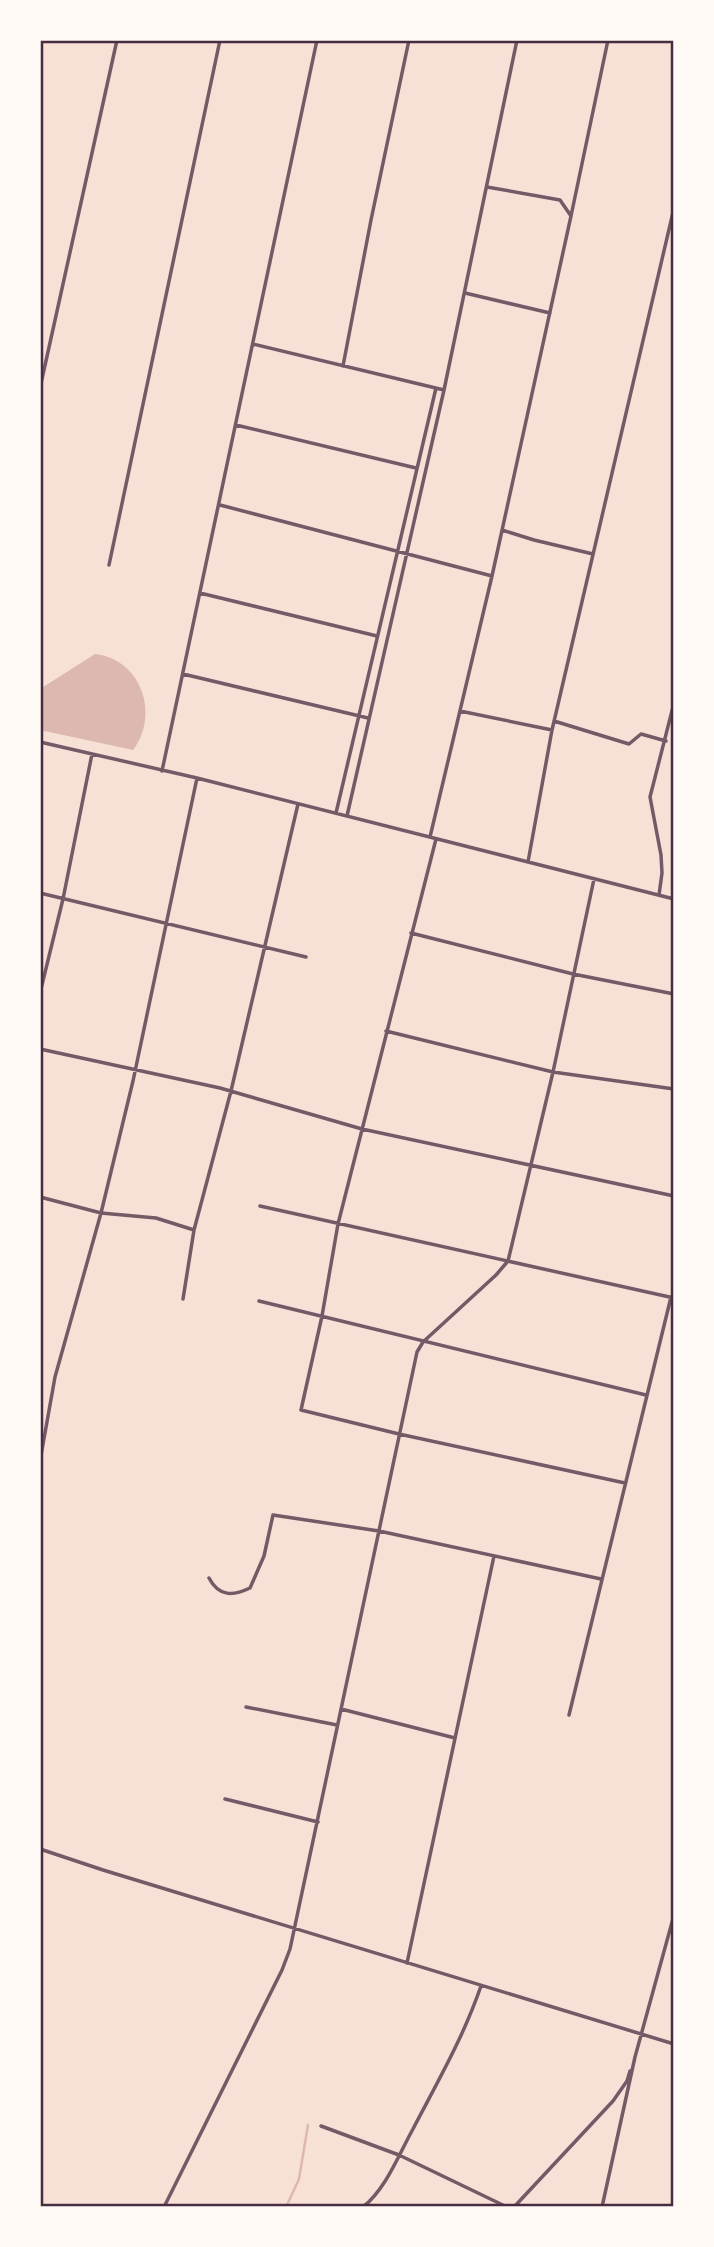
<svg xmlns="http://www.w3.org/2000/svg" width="714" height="2247" font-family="Merriweather,serif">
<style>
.water{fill:#dcb8b0}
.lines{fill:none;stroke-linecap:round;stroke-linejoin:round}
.stream{stroke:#dcb8b0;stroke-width:2.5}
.minor{stroke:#755966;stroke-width:3.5}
.neatline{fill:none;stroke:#4a2c40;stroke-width:2.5}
</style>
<rect width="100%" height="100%" fill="#f7e1d7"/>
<path class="water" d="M95,654C141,659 160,714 133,750L40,730V689Z"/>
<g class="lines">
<path class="stream" d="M286,2207L299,2179L308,2125"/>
<path class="minor" d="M571,216L608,40
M465,293L550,313
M253,344L444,390
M343,366L371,220L409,40
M40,388L117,40
M236,425L416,468
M220,505L492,576
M502,530L534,540L593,554
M109,565L220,40
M200,593L377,636
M183,674L368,718
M460,711L552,730
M554,721L629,744L641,734L666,741
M40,742L197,778L674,899
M162,771L317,40
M336,813L436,388
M347,816L444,390L517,40
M430,837L492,576L571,216L560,200L487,187
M436,839L338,1224L322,1316L301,1410L399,1434L625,1483
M528,862L552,730L674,208
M40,893L306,957
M659,895L662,873L661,855L650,797L674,703
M411,933L573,974L674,994
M40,993L63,899L92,754
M386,1031L553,1072L674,1089
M40,1049L220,1088L362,1129L674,1196
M40,1197L101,1213L156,1218L194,1230
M260,1206L674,1298
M183,1299L194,1230L231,1091L298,804
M259,1301L646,1395
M40,1461L55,1377L101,1213L133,1081L197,778
M209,1578C219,1597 233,1596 250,1588L264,1556L273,1515L379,1531L601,1579
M246,1707L337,1725
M341,1709L455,1738
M569,1715L671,1297
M225,1799L318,1822
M40,1849L103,1870L674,2044
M407,1963L494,1556
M321,2126L399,2155L507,2207
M164,2207L282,1970L290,1949L417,1352L423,1342L496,1275L508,1261L553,1072L594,879
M363,2207C386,2189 399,2154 413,2129C438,2081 463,2038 481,1986
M514,2207L613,2101L627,2081L630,2071
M602,2207L635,2057L674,1915"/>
</g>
<rect width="714" height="2247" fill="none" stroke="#fffaf5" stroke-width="84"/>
<rect x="42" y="42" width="630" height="2163" class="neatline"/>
</svg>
